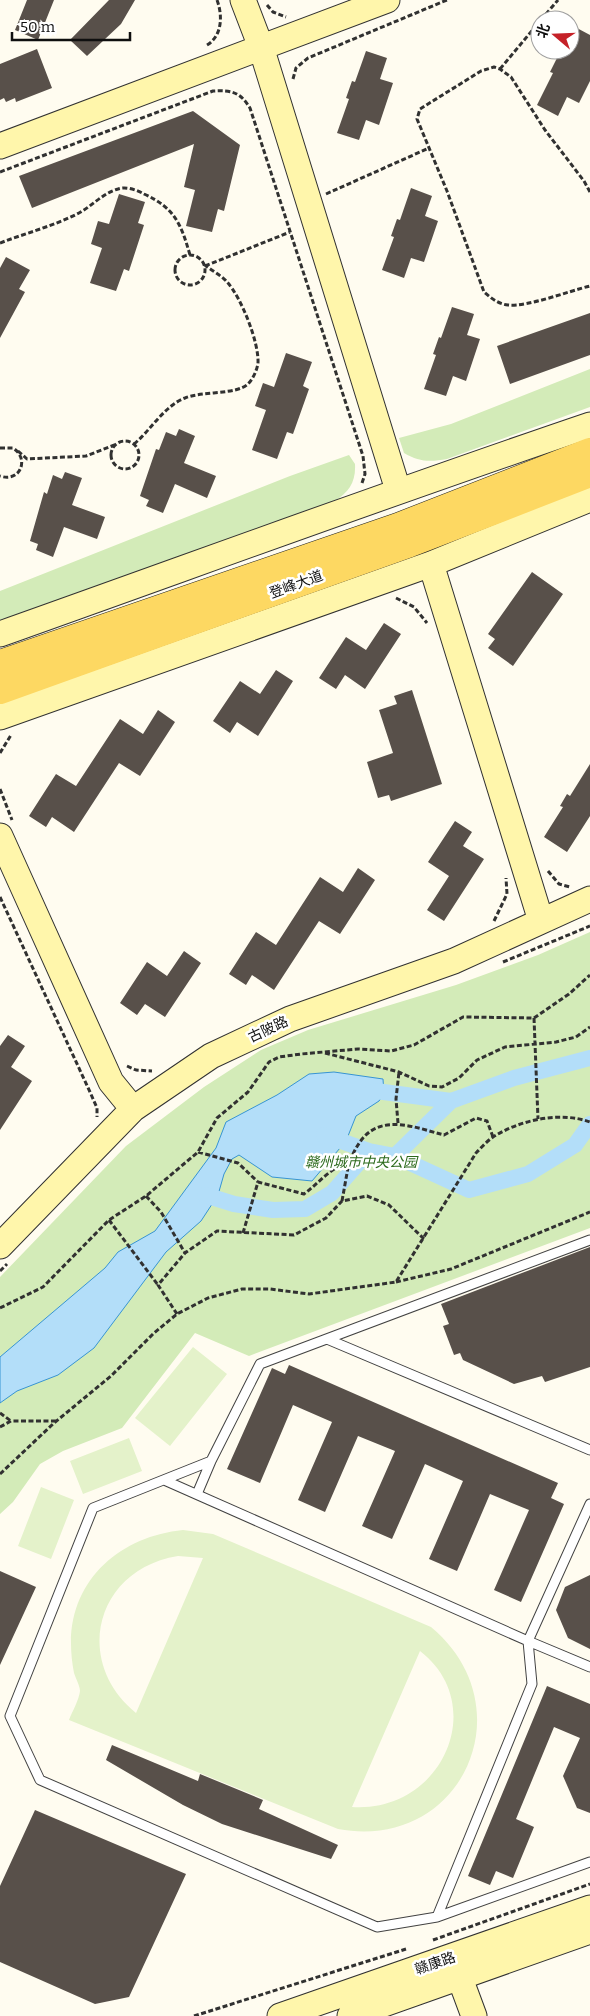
<svg xmlns="http://www.w3.org/2000/svg" width="590" height="2016" font-family="Bitter,'Noto Sans SC',serif">
<style>
.green{fill:#d3ebb8}
.pitch{fill:#e4f2ca;fill-rule:evenodd}
.water{fill:#b3def9;stroke:#3794d3}
.lines{fill:none;stroke-linecap:round;stroke-linejoin:round}
.canal{stroke:#b3def9;stroke-width:16}
.building{fill:#58504a}
.lane-casing{stroke:#424242;stroke-width:11}
.secondary-casing{stroke:#313131;stroke-width:27}
.primary-casing{stroke:#202020;stroke-width:29}
.path{stroke:#313131;stroke-width:3;stroke-dasharray:5 2.5;stroke-linecap:butt}
.lane{stroke:#fff;stroke-width:9}
.secondary{stroke:#fff6ab;stroke-width:25}
.primary{stroke:#fdd862;stroke-width:28}
.labels{text-anchor:middle;stroke-width:5;stroke-linejoin:round;paint-order:stroke}
.street-label{font-size:14px;fill:#0f0f0f;stroke:#fff}
.park-label{font-size:14px;font-style:italic;fill:#2c6a1c;stroke:#fff}
</style>
<rect width="100%" height="100%" fill="#fffcf0"/>
<path class="green" d="M590,369V407L447,459C430,462 419,462 404,453L399,438L451,424Z
M349,455L355,464C356,482 349,492 335,501L0,621V591L290,476Z
M590,932V1228L249,1356L195,1333L122,1428L63,1451L40,1464L13,1502L0,1514V1277L126,1146L204,1087L261,1050L308,1030L456,985L538,955Z"/>
<path class="pitch" d="M193,1347L227,1374L170,1446L135,1418Z
M129,1438L142,1471L83,1494L70,1461Z
M41,1487L74,1500L51,1559L18,1546Z
M183,1530L213,1534L431,1627C527,1707 462,1852 338,1829L69,1720C72,1712 79,1700 80,1691C80,1686 76,1679 74,1673C72,1663 71,1653 71,1643C71,1578 122,1536 183,1530ZM178,1556L203,1558L136,1713C72,1661 96,1569 178,1556ZM420,1651C490,1705 442,1813 352,1807Z"/>
<path class="water" d="M334,1072L383,1079L384,1094L379,1101L356,1116L346,1141L312,1181L272,1177L239,1155L232,1159L224,1174L218,1195L201,1221L166,1252L94,1348L58,1375L17,1391L0,1403V1357L105,1268L118,1252L155,1231L216,1148L226,1122L277,1095L309,1074Z"/>
<g class="lines">
<path class="canal" d="M363,1097L376,1091L451,1101
M324,1135L369,1151L395,1156L469,1190L528,1174L575,1145L590,1124
M395,1156L451,1101L514,1078L590,1058
M205,1195L234,1204L273,1210L305,1209L332,1193L369,1151"/>
</g>
<path class="building" d="M27,0H54L38,40L15,30Z
M109,0H135L121,24L87,56L70,40Z
M575,27L590,35V81L579,103L567,97L558,116L537,105L553,73L550,72L558,56L561,57L564,50H570V38Z
M37,49L52,88L16,102L15,98L6,102L4,98L0,100V64Z
M366,51L387,58L380,79L393,83L379,125L366,120L359,140L337,133L349,99L346,98L352,81L355,82Z
M193,111L240,145L224,211L218,209L212,232L186,226L195,190L184,187L194,144L32,208L19,176Z
M411,188L432,196L425,216L438,221L424,262L411,258L404,278L382,270L394,237L391,236L397,219L400,220Z
M119,194L145,202L138,223L144,225L129,271L124,269L116,291L90,283L102,248L91,244L98,221L109,224Z
M6,257L30,270L19,289L25,292L0,338V268Z
M452,307L474,314L467,335L480,339L466,381L453,376L446,396L424,389L436,355L433,354L439,337L441,338Z
M590,313V355L510,384L497,346Z
M286,353L312,362L303,386L309,389L293,434L287,432L277,459L252,450L266,410L255,406L263,383L274,387Z
M179,429L195,436L184,463L216,476L207,498L175,484L163,513L146,506L149,500L140,496L156,449L159,450L166,432L176,436Z
M65,472L82,478L72,505L105,517L97,539L64,527L53,557L36,550L38,544L30,541L44,492L47,494L53,475L62,479Z
M532,572L563,594L513,666L488,648L495,639L488,634Z
M384,623L401,634L365,689L345,675L336,689L319,678L346,637L366,650Z
M276,670L293,681L258,736L237,722L230,733L213,721L240,681L260,694Z
M412,690L442,784L391,801L389,795L378,798L367,762L393,753L379,710L397,704L394,696Z
M158,710L175,722L140,776L119,763L74,832L52,817L46,827L29,816L56,774L76,786L120,719L143,734Z
M590,764V816L567,852L544,837L563,807L560,806L567,794L570,796Z
M455,821L472,832L463,846L484,859L444,921L427,910L449,876L428,862Z
M358,868L375,880L340,934L319,921L274,990L252,975L246,985L229,974L256,932L276,945L320,877L343,892Z
M184,951L201,963L165,1017L145,1004L137,1015L120,1003L147,962L167,976Z
M8,1035L25,1046L11,1067L32,1081L0,1130V1046Z
M590,1247V1367L545,1382L542,1376L514,1384L463,1360L460,1353L454,1355L443,1326L449,1324L441,1304Z
M289,1365L558,1483L551,1498L564,1504L521,1602L494,1590L529,1510L490,1494L457,1571L429,1559L463,1481L425,1464L392,1539L362,1526L395,1451L358,1436L325,1512L298,1500L332,1422L293,1405L260,1483L227,1469L272,1368L285,1374Z
M0,1571L36,1587L0,1665Z
M590,1575V1649L568,1638L556,1610L565,1587Z
M547,1686L590,1704V1813L577,1808L563,1776L580,1738L554,1727L516,1819L534,1827L513,1878L496,1871L490,1885L468,1876Z
M112,1745L198,1781L200,1774L263,1800L259,1809L338,1845L331,1859L222,1824L183,1805L106,1760Z
M35,1810L186,1874L129,1997L95,2004L0,1962V1886Z"/>
<g class="lines">
<g class="lane-casing">
<path id="lane" d="M590,1240L260,1364L211,1461L93,1508L10,1716L40,1780L377,1927L437,1917L532,1684L528,1641L590,1667
M327,1339L590,1450
M164,1480L528,1641L590,1504
M197,1494L211,1461
M437,1917L590,1862"/>
</g>
<g class="secondary-casing">
<path id="secondary" d="M243,0L261,47L398,490
M0,146L387,0
M431,564L541,921
M0,634C197,564 392,492 590,425
M0,717L431,564L590,499
M0,836L111,1082L133,1109
M0,1246L133,1109L211,1056L290,1019L454,961L590,899
M454,1962L474,2016
M280,2016L590,1908
M350,2016L590,1931"/>
</g>
<g class="primary-casing">
<path id="primary" d="M0,664L398,527L590,452
M0,690L410,543L590,473"/>
</g>
<path class="path" d="M267,5L273,12L286,17
M541,20L558,0
M207,45C222,36 223,16 217,0
M500,69L540,21
M293,79L296,68L308,58L447,0
M0,172L213,91C232,90 240,92 250,108L363,456L365,474L362,483
M590,192L584,181L545,130L511,77L500,69L494,67L481,71L420,109L417,119L447,191L484,292C491,298 498,304 508,305C528,307 569,291 590,286
M326,194L429,148
M0,243C26,233 54,226 79,213C92,206 103,193 118,189C126,186 137,190 144,194C175,208 181,224 190,255
M175 270a15 15 0 1 1 30 0a15 15 0 1 1-30 0Z
M205,266L290,232
M111 455a14 14 0 1 1 28 0a14 14 0 1 1-28 0Z
M134,444C151,430 164,406 185,398C202,391 236,395 248,384C253,379 257,370 258,363C259,342 241,297 227,282C221,275 212,271 205,265
M0,448H13C30,459 20,483 0,476
M18,451L27,459L86,456L117,444
M396,598L414,607L427,623
M0,753L11,735
M0,789L12,820
M548,871L559,884L570,887
M0,897L90,1092L97,1108V1117
M494,921L507,894L506,878
M503,962L590,926
M534,1018L538,1119
M325,1053L399,1072L429,1086L442,1087L459,1078L477,1060L505,1047L556,1042L576,1037L590,1027
M127,1066L136,1070L152,1071
M398,1123L396,1099L399,1072
M198,1152L238,1163L258,1182
M146,1196L161,1212L185,1253
M342,1201L349,1162
M109,1220L158,1285
M243,1233L258,1182L304,1194C319,1183 331,1167 349,1162C353,1154 357,1145 363,1138C384,1114 417,1128 444,1135L476,1118L487,1121L493,1137
M0,1271L7,1264
M396,1282L451,1269L590,1212
M0,1308L43,1287L109,1220L146,1196L198,1152L217,1118L248,1092L269,1062L279,1057L301,1054L358,1049L391,1051L414,1045L463,1017L534,1018L569,994L590,975
M177,1314L158,1285L185,1253L217,1231L294,1235L326,1218L342,1201L367,1196L389,1205L424,1239
M0,1413L11,1421
M0,1427L11,1421H56
M0,1474L54,1423L111,1376L154,1333L177,1314L208,1298L242,1289H270L309,1294L396,1282L476,1153C481,1148 487,1141 493,1137C520,1120 560,1111 590,1122
M433,1940L590,1884
M194,2016L406,1949"/>
<use href="#lane" class="lane"/>
<use href="#secondary" class="secondary"/>
<use href="#primary" class="primary"/>
</g>
<g class="labels">
<g class="street-label">
<text transform="translate(296 584) rotate(-20)" y="5">登峰大道</text>
<text transform="translate(268 1029) rotate(-25)" y="5">古陂路</text>
<text transform="translate(435 1963) rotate(-19)" y="5">赣康路</text>
</g>
<g class="park-label">
<text x="361" y="1167">赣州城市中央公园</text>
</g>
</g>
<g transform="translate(555 35) rotate(289)"><circle r="24" fill="#ffffff" stroke="#9f9f9f"/>
<path d="M0-4L9 19L0 12L-9 19Z" fill="#c52128"/>
<text y="-8" font-size="14" font-weight="bold" text-anchor="middle" fill="#0f0f0f">北</text>
</g>
<path d="M12 32v8h118v-8" fill="none" stroke="#0f0f0f" stroke-width="2.5"/>
<text x="20" y="32" font-size="15" fill="#0f0f0f" stroke="#ffffff" stroke-width="4" paint-order="stroke">50 m</text>
</svg>
